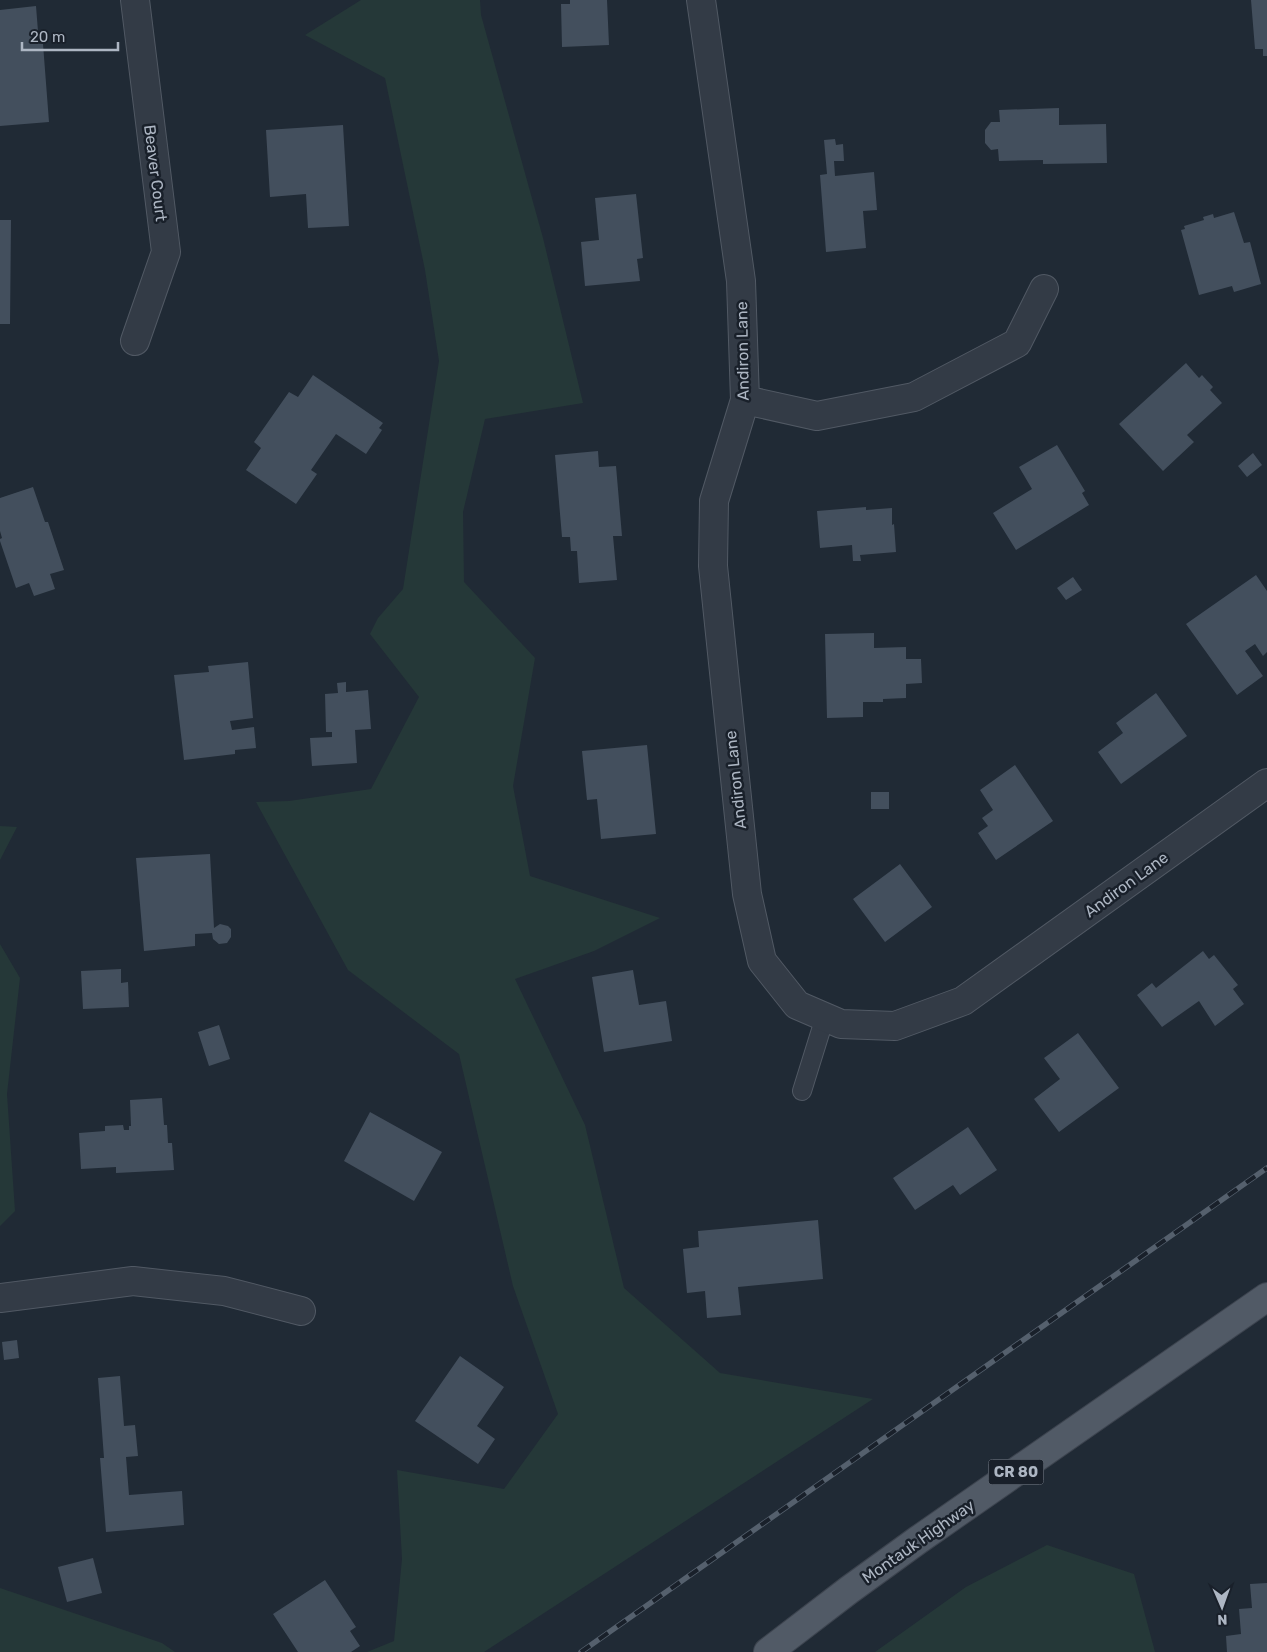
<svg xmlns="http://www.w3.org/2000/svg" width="1267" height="1652" font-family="Rubik,sans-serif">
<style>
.green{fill:#253838}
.building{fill:#434f5d}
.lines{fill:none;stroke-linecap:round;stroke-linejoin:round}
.lane-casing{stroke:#515964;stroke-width:20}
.street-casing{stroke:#515964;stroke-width:30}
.primary-casing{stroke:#3d444f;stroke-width:30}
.lane{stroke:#333b46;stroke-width:18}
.street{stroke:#333b46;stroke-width:28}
.primary{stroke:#515a66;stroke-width:28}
.rail-casing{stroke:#55606d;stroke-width:5.5}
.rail{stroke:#19202a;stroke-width:4;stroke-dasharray:11;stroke-linecap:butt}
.labels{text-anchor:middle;stroke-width:5;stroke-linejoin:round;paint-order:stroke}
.shield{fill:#19202a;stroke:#818995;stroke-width:1}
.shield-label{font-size:15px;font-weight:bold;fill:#adb6c3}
.street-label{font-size:16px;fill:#adb6c3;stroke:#19202a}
</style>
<rect width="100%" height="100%" fill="#202a35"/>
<path class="green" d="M361,0H480L481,15L543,238L583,403L485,419L463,512L464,582L535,658L513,786L530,876L660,918L594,951L515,979L585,1125L624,1288L720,1373L873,1399L484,1652H367L394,1641L402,1559L397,1470L504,1489L558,1414L513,1286L459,1054L348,970L256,802L289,801L371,789L419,697L370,634L378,618L403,589L439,361L425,270L385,78L305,35Z
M0,826L17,827L0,860Z
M0,944L20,978L7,1094L15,1211L0,1226Z
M1047,1545L1134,1574L1155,1652H875L966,1587Z
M0,1588L162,1643L175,1652H0Z"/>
<path class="building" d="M570,0H607L609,45L562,47L561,4H570Z
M1251,0H1267V56H1263V49H1255Z
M36,6L39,44H43L49,122L0,126V10Z
M1059,108V125L1106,124L1107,163L1043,164V160L999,161L998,149L991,150L985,143V130L991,122H1000L999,110Z
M343,125L349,226L308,228L306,194L270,197L266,130Z
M835,139L836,145L843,144L844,161H834L835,176L874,172L877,210L863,211L866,248L826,252L820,175L827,174L824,140Z
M636,194L643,258L637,259L640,281L585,286L581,242L599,240L595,198Z
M1234,212L1244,243L1250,242L1261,284L1234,292L1232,286L1199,295L1181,230L1185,229L1184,226L1204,220L1203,217L1213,214L1214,218Z
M0,220H11L10,324H0Z
M1186,363L1199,378L1202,375L1213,387L1210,390L1222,403L1187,435L1194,442L1163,471L1119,424Z
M313,375L383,423L379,428L382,430L366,454L336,434L311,470L317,474L296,504L246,470L261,448L254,442L289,392L298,397Z
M1057,445L1085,491L1082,493L1089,505L1016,550L993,513L1032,489L1019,467Z
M598,451L599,467L616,466L622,536H613L617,580L579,583L577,551H571L570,537H562L555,455Z
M1253,453L1262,465L1247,477L1238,466Z
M33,487L45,522H48L64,570L50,574L55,589L34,596L29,583L16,588L0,541V539L2,538L0,531V498Z
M866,507V510L892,508V525L894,524L896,552L860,555L861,561H853L852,545L820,548L817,511Z
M1256,575L1267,591V652L1263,656L1255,644L1245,651L1263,676L1237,695L1186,624Z
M1073,577L1082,590L1066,600L1057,588Z
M874,633V648L906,647V659H921L922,683L906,684V698L883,699V702H863V717L827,718L825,634Z
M248,662L253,718L230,721L232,730L254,727L256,748L235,750V754L184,760L174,675L209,672L208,666Z
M346,682V692L368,690L371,729L355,730L357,763L312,766L310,738L332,737V732H326L325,694L338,693L337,683Z
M1156,693L1187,736L1121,784L1098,752L1123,733L1116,723Z
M647,745L656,834L601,839L597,799L587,800L582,751Z
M1015,765L1053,821L996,860L978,833L988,826L982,818L993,810L980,790Z
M871,792H889V809H871Z
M210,854L214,928L220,924L228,926L231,929V937L227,943L219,944L213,939L212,933L195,934V946L144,951L136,858Z
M900,864L932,907L885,942L853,899Z
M1203,951L1209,959L1214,955L1238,985L1233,989L1244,1004L1215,1026L1199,1001L1162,1027L1137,995L1152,983L1156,988Z
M121,969V983L128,982L129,1007L83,1009L81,971Z
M633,970L639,1005L666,1001L672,1041L604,1052L592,977Z
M219,1025L230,1059L209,1066L198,1032Z
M1078,1033L1119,1088L1059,1132L1034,1099L1060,1079L1044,1058Z
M162,1098L164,1125H167L168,1143H172L174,1170L116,1173V1167L81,1169L79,1133L105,1131V1126L123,1125L124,1130H129V1126H131L130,1100Z
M370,1112L442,1152L414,1201L344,1161Z
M968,1127L997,1170L960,1195L953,1185L915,1210L893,1178Z
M818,1220L823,1279L738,1287L741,1315L707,1318L705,1291L687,1293L683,1249L699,1247L698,1231Z
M17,1340L19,1358L4,1360L2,1342Z
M460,1356L504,1387L477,1426L495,1439L478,1464L415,1421Z
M120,1376L124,1426L135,1425L138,1456L126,1457L129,1495L182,1491L184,1525L106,1532L100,1458H104L98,1378Z
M93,1558L102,1593L67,1602L58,1567Z
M325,1580L356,1627L350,1631L360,1646L351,1652H298L273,1614Z
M1267,1583V1652H1227L1226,1636L1241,1634L1239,1609L1252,1608L1250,1584Z"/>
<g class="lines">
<g class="lane-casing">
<path id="lane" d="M802,1091L825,1017"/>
</g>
<g class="street-casing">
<path id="street" d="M135,0L166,252L135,341
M701,0L741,281L745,400L714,501L713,566L747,894L762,961L797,1005L841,1024L895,1026L963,1001L1267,783
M745,400L817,416L914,397L1017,343L1044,289
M0,1298L133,1281L224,1291L301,1311"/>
</g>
<g class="primary-casing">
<path id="primary" d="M768,1652L849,1590L918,1540L1267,1297"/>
</g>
<use href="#lane" class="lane"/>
<use href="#street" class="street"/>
<use href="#primary" class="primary"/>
<g class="rail-casing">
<path id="rail" d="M581,1652L1267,1168"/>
</g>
<use href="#rail" class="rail"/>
</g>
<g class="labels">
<rect class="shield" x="988.5" y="1459.5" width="55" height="25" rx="4"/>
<g class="shield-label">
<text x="1016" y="1477">CR 80</text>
</g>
<g class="street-label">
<text transform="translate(156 173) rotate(83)" y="6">Beaver Court</text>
<text transform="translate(742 351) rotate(-91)" y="6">Andiron Lane</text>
<text transform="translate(735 780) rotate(-96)" y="6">Andiron Lane</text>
<text transform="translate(1126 884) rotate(-36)" y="6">Andiron Lane</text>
<text transform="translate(918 1541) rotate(-35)" y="6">Montauk Highway</text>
</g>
</g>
<g transform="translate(1222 1607) rotate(178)" stroke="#19202a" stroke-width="4" paint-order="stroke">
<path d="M0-4L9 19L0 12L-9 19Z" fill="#adb6c3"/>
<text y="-8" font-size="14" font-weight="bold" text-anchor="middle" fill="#adb6c3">N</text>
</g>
<path d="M22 42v8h96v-8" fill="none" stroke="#adb6c3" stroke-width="2.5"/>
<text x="30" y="42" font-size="15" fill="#adb6c3" stroke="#19202a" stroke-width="4" paint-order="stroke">20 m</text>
</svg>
